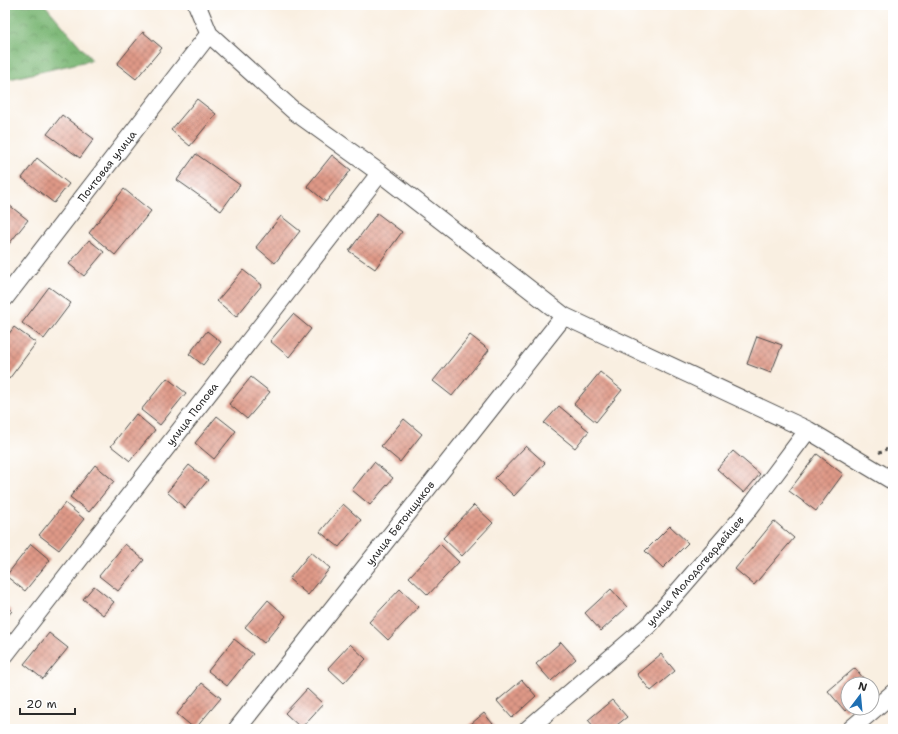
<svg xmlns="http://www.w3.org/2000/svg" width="898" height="734" font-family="'Shantell Sans',sans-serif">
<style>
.forest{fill:url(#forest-crowns);stroke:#547150}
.building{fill:url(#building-cross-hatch)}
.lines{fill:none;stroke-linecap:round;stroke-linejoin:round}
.street-casing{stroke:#4a4846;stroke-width:19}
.path{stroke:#4a4846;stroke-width:2.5;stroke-dasharray:3 3;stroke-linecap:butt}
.street{stroke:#fff;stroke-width:17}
.labels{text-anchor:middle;stroke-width:3;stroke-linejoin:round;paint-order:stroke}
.street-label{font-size:11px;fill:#2b2b2b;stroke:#fff}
</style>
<defs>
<pattern id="forest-crowns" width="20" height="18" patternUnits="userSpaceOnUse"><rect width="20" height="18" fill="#7cb776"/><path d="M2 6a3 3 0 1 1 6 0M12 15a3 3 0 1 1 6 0" fill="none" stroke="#669561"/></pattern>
<pattern id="building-cross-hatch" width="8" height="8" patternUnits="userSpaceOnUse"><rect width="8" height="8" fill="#df9987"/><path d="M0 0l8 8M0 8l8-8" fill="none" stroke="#b57d6f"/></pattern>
</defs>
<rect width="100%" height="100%" fill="#fff"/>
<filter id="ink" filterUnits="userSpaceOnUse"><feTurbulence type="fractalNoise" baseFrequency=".025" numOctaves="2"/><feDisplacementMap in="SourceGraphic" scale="8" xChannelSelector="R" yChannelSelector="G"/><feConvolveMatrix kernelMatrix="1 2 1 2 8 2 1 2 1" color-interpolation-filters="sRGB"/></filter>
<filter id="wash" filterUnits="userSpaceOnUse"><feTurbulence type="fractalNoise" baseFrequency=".012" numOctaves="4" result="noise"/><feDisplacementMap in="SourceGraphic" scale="16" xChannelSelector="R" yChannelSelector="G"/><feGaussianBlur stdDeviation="0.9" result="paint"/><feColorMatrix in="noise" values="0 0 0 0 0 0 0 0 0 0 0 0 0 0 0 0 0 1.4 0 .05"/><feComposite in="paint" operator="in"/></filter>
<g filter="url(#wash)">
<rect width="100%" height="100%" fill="#f9efe1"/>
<path class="forest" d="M5,5H45L92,60L5,80Z"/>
<g id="blocks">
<path class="building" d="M143,32L162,48L136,79L117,64Z
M197,99L216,114L190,146L171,130Z
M62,115L94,139L80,158L47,134Z
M196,154L240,185L221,211L177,180Z
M332,155L351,170L326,202L307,186Z
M37,158L69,184L54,203L22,178Z
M124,189L151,211L115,255L89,233Z
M9,205L28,220L5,249V210Z
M377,213L402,232L375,269L349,251Z
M281,216L300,231L275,263L256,247Z
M89,240L104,252L84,276L69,264Z
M243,270L262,285L236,317L217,301Z
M49,287L71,303L44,339L22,323Z
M293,314L311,329L289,357L270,341Z
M14,327L36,343L9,379L5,376V339Z
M207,331L221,342L203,365L189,354Z
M470,335L489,350L452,396L433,381Z
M757,336L782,345L771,373L747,364Z
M600,372L622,390L596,422L574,404Z
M251,377L270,392L247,419L229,404Z
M167,378L186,393L160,425L141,410Z
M559,406L589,431L575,448L544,423Z
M136,414L155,430L130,461L111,446Z
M217,416L236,431L214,459L195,443Z
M404,419L422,434L400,462L381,446Z
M526,446L545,463L514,496L495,478Z
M733,451L760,474L744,493L717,469Z
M817,454L843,474L816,511L789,491Z
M374,462L393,478L370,505L352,490Z
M95,465L114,481L89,512L70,497Z
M189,465L208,480L185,508L167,492Z
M65,503L84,519L59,550L39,535Z
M343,504L361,520L339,547L320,532Z
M474,505L493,523L462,556L443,538Z
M774,521L794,538L754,585L735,569Z
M670,526L688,543L663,568L645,551Z
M31,544L50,560L25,591L6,576Z
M125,544L144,560L118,591L99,576Z
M440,544L459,562L428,595L409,577Z
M311,552L330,568L308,595L289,579Z
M94,586L114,602L103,615L83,599Z
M400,589L419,607L388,640L369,622Z
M611,589L627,607L601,631L585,613Z
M268,600L286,616L264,643L245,627Z
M5,606L12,611L5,619Z
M49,633L68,648L43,679L24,664Z
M234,639L253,654L227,686L208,671Z
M561,642L576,659L551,681L536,664Z
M350,644L366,659L344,683L328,668Z
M661,654L675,671L651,691L637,674Z
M855,668L868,684H848V708L845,711L828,691Z
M522,680L536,696L512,718L497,701Z
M202,683L221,698L195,729L177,714Z
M307,689L323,704L301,728L285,713Z
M612,700L627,717L612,729H596L588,720Z
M484,713L497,729H465Z"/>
</g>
</g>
<g filter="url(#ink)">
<use href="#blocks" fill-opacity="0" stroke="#4a4846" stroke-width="1"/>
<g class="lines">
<g class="street-casing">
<path id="street" d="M197,5L209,34L294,111L380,173L564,316L808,430L893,481
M5,298L209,34
M5,655L380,173
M237,729L564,316
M528,729L649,625L745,514L808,430
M851,729L893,693"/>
</g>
<path class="path" d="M879,453L893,446"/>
<use href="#street" class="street"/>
</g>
</g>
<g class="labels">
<g class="street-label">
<text transform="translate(107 166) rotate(-52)" y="4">Почтовая улица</text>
<text transform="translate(192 414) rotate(-52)" y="4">улица Попова</text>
<text transform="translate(400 523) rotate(-52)" y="4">улица Бетонщиков</text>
<text transform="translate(695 571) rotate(-49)" y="4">улица Молодогвардейцев</text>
</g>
</g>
<rect width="898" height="734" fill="none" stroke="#fff" stroke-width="20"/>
<g transform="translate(860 696) rotate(16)"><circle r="19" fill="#ffffff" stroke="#aaaaaa"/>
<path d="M0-3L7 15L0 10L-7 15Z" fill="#1f6fb2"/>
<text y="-6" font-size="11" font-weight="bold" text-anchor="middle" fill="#2b2b2b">N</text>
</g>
<path d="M20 708v6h55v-6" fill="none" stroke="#2b2b2b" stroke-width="2"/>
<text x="26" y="708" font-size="12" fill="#2b2b2b" stroke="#ffffff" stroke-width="3" paint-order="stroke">20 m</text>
</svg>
